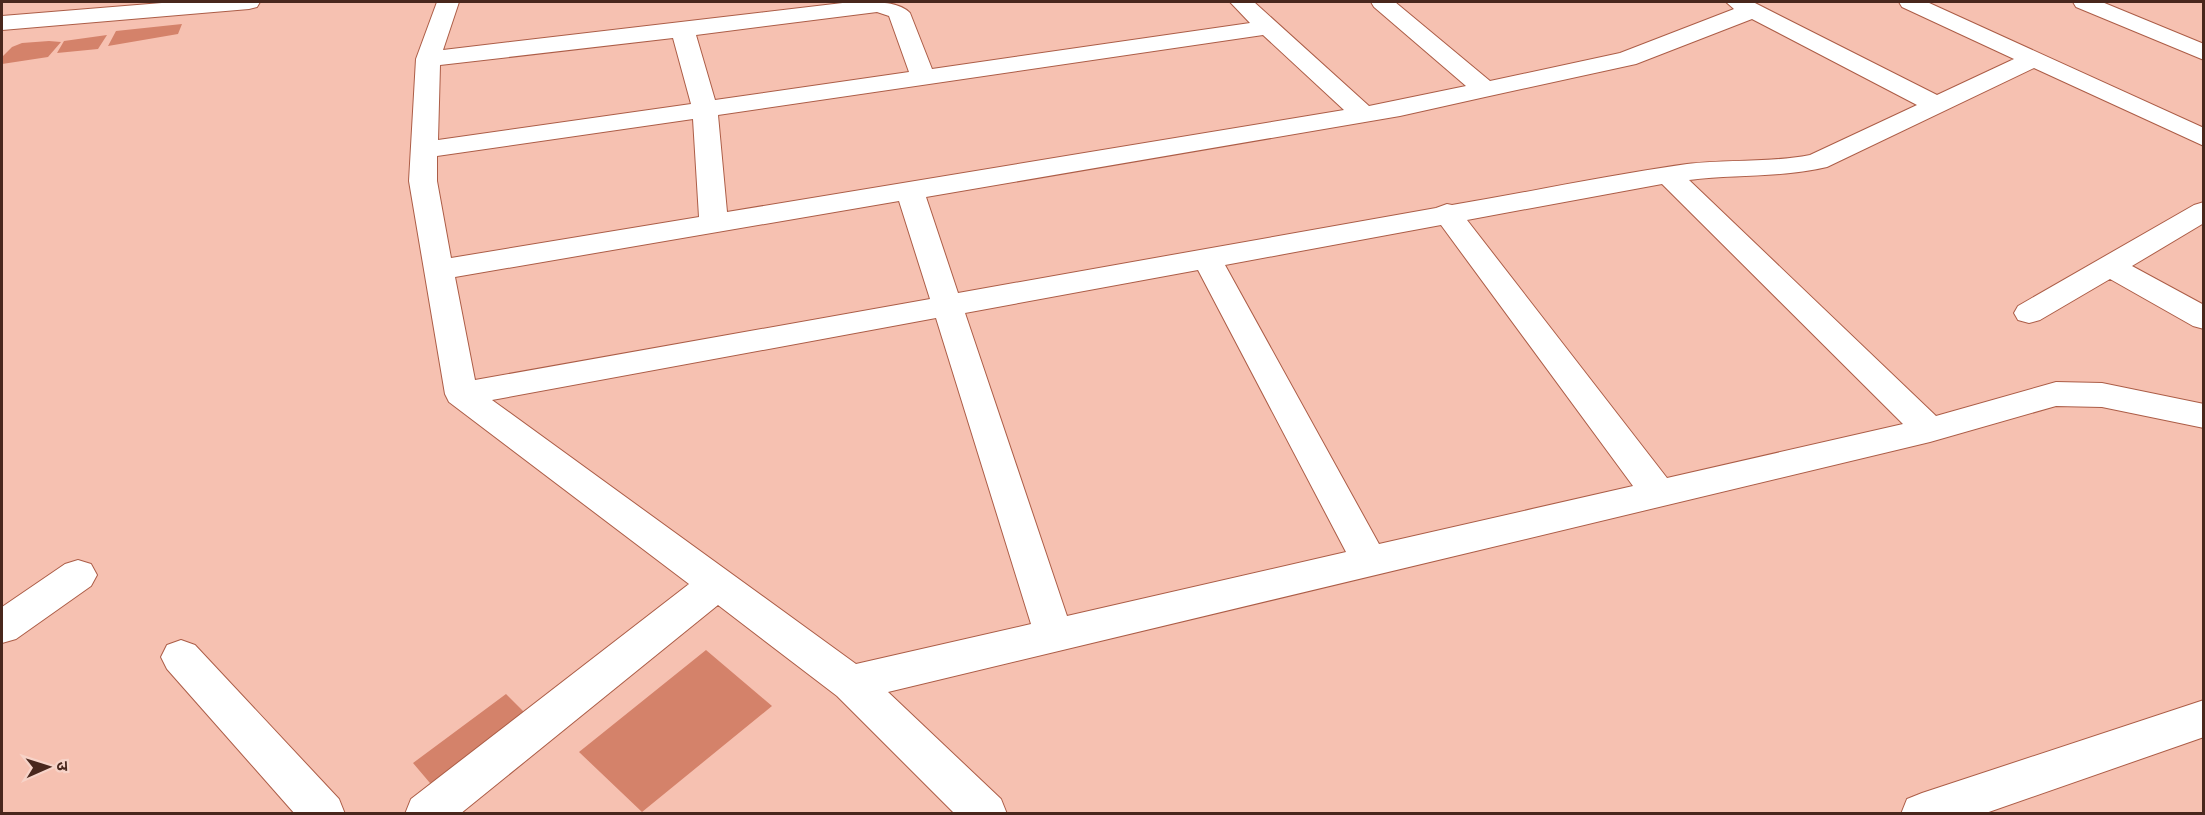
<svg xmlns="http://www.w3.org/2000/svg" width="2205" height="815" font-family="'Crimson Pro','Noto Sans Devanagari',serif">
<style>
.building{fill:#d4826a}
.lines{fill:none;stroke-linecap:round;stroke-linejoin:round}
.minor-casing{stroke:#ac5d47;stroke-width:2}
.minor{fill:#fff;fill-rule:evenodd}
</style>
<rect width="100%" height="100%" fill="#f6c1b1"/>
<path class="building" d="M182,24L178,34L108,46L116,31Z
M107,35L98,49L57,53L64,41Z
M49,41L61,42L48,57L2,64V57L12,47L22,43Z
M706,650L772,706L642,812L579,752Z
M506,694L534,722L441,796L413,763Z"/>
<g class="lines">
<g class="minor-casing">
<path id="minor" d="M174,2H260L257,7L249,9L2,30V16Z
M437,2H459L443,50L851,2C870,2 898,0 910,13L932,69L1250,23L1230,2H1254L1369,106L1466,86L1374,7L1371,2H1395L1490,81L1620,53L1734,9L1726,2H1753L1937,95L2014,59L1902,7L1899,2H1927L2204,128V146L2034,68L1827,167C1782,178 1735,174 1689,180L1936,416L2056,382L2102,383L2204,404V428L2102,407L2056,406L1930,442L888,692L1001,799L1007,814H955L837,696L718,605L460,814H405L411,799L689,584L449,402L445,394L409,181L416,59ZM877,12L889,16L909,72L715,100L696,35ZM1752,19L1917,105L1810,155C1770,163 1727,159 1687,164C1608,175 1530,192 1452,205L1447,204L1436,208L958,293L926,197L1400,116L1485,97L1636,64ZM1263,35L1344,110L727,212L718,115ZM673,38L691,104L438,140L440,65ZM693,119L699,217L451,258L437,181V156ZM1662,184L1903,424L1667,478L1467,220ZM899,201L930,299L475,380L455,277ZM1441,225L1633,486L1379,544L1225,265ZM1198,270L1346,552L1067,616L965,313ZM936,318L1031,624L856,664L492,400Z
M2073,2H2102L2204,44V60L2076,7Z
M2204,202V223L2132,266L2204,305V329L2193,326L2110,279L2040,320L2029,323L2018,320L2014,313L2018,306L2194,205Z
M78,560L91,564L97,575L91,586L16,639L2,643V607L65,564Z
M181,640L195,645L339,799L345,814H295L167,669L161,657L167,645Z
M2204,700V737L1983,814H1901L1907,799L1922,793Z"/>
</g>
<use href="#minor" class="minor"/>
</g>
<rect width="2205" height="815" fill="none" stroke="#49271d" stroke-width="6"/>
<g transform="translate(48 767) rotate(87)" stroke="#f7d3c8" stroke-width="4.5" paint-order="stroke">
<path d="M0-4.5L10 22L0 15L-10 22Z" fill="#49271d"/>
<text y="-9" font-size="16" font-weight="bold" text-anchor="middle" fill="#49271d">उ</text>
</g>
</svg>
